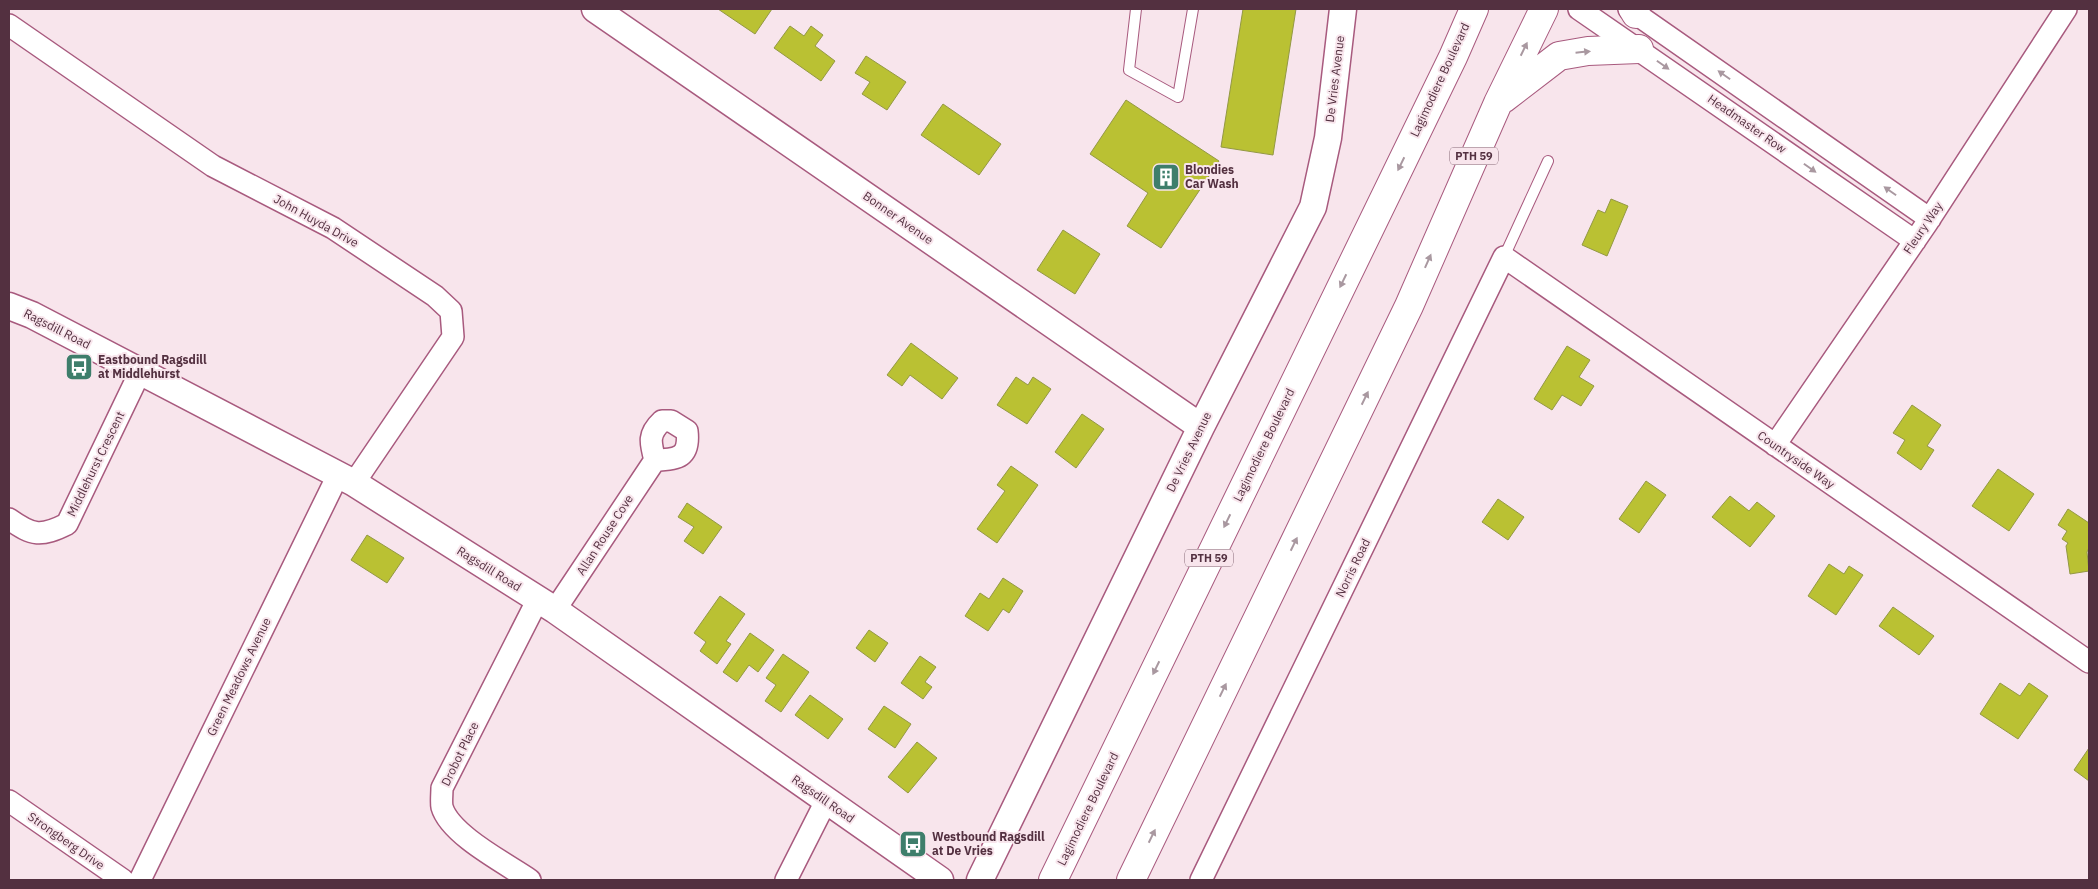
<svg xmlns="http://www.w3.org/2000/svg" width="2098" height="889" font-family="'IBM Plex Sans',sans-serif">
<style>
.building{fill:#bac133;stroke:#939844}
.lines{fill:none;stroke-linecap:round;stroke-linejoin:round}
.service-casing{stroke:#a85a7e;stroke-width:12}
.minor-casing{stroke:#a85a7e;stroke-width:24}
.tertiary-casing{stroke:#a85a7e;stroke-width:29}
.primary-casing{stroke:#a85a7e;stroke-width:30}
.service{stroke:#fff;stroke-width:10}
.minor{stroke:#fff;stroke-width:21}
.tertiary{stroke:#fff;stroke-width:26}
.primary{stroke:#fff;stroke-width:28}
.oneway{fill:#a998a0}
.labels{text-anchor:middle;stroke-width:4;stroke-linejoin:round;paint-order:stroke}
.shield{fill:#f8e5ec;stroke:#846674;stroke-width:1}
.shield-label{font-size:11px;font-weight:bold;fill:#533040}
.street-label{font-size:12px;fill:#533040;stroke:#f8e5ec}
.poi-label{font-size:12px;font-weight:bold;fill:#533040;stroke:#f8e5ec;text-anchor:start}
</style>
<rect width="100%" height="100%" fill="#f8e5ec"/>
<path class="building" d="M718,9H772L755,34Z
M1243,9H1296L1273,155L1221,147Z
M790,26L804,36L811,26L823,35L815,46L835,61L821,81L774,48Z
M866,56L906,82L887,110L862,94L870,82L855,73Z
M1126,100L1219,161L1161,248L1127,226L1148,193L1090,154Z
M943,104L1001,144L979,175L921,135Z
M1611,199L1628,206L1607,256L1582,245L1598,210L1605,213Z
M1063,230L1100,254L1075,294L1037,270Z
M911,343L958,378L942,399L910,375L902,386L887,375Z
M1567,346L1590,360L1579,377L1594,386L1581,406L1562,395L1552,410L1534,399Z
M1016,377L1028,385L1033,377L1051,389L1027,424L997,405Z
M1912,405L1941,425L1927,446L1934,450L1921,470L1897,453L1905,440L1893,433Z
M1082,414L1104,429L1076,468L1055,452Z
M1011,466L1038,485L997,543L977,529L1005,491L997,485Z
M1998,469L2034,494L2009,531L1972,506Z
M1646,481L1666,495L1639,533L1619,519Z
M1730,496L1749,511L1757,502L1775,516L1750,547L1712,517Z
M1498,499L1524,517L1508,540L1482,522Z
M687,503L722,527L703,554L684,541L694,527L678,517Z
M2068,509L2089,523V548L2087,552L2089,571L2070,574L2066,546L2068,543L2062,539L2067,531L2058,525Z
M367,535L404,558L387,583L351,560Z
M1829,564L1844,574L1849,566L1863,575L1836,615L1808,596Z
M1003,578L1023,591L1009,613L1003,609L988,631L965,616L980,593L989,599Z
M720,596L745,614L726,641L731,644L717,664L700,651L706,642L694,633Z
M1893,607L1934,636L1919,655L1879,626Z
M869,630L888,643L875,662L856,648Z
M750,633L774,650L758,672L749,665L737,682L723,672Z
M783,654L809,672L781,712L765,701L776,685L766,678Z
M920,656L936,667L925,682L932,687L923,699L901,683Z
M2000,683L2020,696L2029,683L2048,696L2018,739L1980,714Z
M810,695L843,719L828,739L795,715Z
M884,706L911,724L895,748L868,729Z
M917,742L937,758L908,793L888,777Z
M2089,748V781L2074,770Z"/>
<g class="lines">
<g class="service-casing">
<path id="service" d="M1136,9L1129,70L1178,97L1193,9
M1504,257L1548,161"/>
</g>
<g class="minor-casing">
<path id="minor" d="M1579,9L1915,241
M1629,9L1930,219
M9,25L213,166L333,228L435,296L451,311L453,337L354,483
M1775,445L1927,223L2066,9
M9,519C33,536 41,537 67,524L140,372
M555,610L655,460C650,442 648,434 662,421H671L687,431C690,457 678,460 655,460
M9,801L123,880
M140,880L338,475
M530,880C507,864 450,835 442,807C441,802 442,794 442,788L538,599
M786,880L826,801
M1201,880L1504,257L2089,662"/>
</g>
<g class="tertiary-casing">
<path id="tertiary" d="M595,9L1201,427
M9,306L32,315L354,483L555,610L940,880
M980,880L1201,427L1313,207L1328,138L1343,9"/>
</g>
<g class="primary-casing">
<path id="primary" d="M1633,9L1636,14
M1503,99L1559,56L1588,51L1639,49
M1053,880L1453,57L1474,9
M1131,880L1409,306L1498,103L1544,9"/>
</g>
<use href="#service" class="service"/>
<use href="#minor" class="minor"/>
<use href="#tertiary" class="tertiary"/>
<use href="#primary" class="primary"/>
</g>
<defs><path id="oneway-solid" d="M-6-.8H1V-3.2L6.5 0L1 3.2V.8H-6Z" transform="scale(1.25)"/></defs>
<g class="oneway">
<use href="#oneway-solid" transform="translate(1524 49) rotate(-64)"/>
<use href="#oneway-solid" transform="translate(1583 52) rotate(-6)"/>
<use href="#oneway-solid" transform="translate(1663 65) rotate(35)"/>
<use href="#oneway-solid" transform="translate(1724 75) rotate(-145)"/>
<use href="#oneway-solid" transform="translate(1401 164) rotate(116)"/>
<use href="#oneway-solid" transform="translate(1810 168) rotate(35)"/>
<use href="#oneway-solid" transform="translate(1890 191) rotate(-145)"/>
<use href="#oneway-solid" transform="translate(1428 261) rotate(-66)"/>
<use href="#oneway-solid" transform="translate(1343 281) rotate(116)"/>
<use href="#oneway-solid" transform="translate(1365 398) rotate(-64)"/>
<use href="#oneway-solid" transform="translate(1227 521) rotate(116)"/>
<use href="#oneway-solid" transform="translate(1294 544) rotate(-64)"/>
<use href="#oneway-solid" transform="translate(1156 668) rotate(116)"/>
<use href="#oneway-solid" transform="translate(1223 690) rotate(-64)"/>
<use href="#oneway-solid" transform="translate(1152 836) rotate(-64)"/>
</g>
<defs>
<g id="building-square" transform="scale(1.4375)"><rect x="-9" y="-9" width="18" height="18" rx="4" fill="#3e7e6b" stroke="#f8e5ec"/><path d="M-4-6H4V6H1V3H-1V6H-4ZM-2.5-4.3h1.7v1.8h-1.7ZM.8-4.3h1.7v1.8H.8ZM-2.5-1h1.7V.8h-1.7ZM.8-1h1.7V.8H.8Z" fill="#fff"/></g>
<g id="bus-square" transform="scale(1.4375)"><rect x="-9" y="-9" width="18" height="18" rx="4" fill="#3e7e6b" stroke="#f8e5ec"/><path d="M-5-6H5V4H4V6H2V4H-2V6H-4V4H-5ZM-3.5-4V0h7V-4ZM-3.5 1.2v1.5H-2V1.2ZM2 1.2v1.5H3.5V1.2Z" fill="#fff"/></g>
</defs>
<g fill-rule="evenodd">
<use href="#building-square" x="1166" y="177"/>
<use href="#bus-square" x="79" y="367"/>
<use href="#bus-square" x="913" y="844"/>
</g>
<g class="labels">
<g class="shield">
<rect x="1450" y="147.5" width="48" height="17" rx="4"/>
<rect x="1185" y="549.5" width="48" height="17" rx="4"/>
</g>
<g class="shield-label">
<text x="1474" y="160">PTH 59</text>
<text x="1209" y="562">PTH 59</text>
</g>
<g class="street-label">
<text transform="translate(1335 79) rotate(-83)" y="4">De Vries Avenue</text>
<text transform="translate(1440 80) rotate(-65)" y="4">Lagimodiere Boulevard</text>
<text transform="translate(1747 124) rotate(35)" y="4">Headmaster Row</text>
<text transform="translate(898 218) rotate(35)" y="4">Bonner Avenue</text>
<text transform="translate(316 221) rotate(29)" y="4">John Huyda Drive</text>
<text transform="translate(1923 228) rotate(-56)" y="4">Fleury Way</text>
<text transform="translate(57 329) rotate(27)" y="4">Ragsdill Road</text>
<text transform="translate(1264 445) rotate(-64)" y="4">Lagimodiere Boulevard</text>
<text transform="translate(1189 452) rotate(-64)" y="4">De Vries Avenue</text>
<text transform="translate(1796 460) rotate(35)" y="4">Countryside Way</text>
<text transform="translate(96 464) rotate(-64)" y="4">Middlehurst Crescent</text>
<text transform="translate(605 535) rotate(-57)" y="4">Allan Rouse Cove</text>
<text transform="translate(1353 568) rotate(-64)" y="4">Norris Road</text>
<text transform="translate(489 569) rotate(32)" y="4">Ragsdill Road</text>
<text transform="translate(239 677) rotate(-64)" y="4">Green Meadows Avenue</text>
<text transform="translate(460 754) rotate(-64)" y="4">Drobot Place</text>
<text transform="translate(823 799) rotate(35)" y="4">Ragsdill Road</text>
<text transform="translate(1088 809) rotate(-64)" y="4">Lagimodiere Boulevard</text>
<text transform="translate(66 841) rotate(35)" y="4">Strongberg Drive</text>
</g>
<g class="poi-label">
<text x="1185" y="174">Blondies<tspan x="1185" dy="14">Car Wash</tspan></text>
<text x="98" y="364">Eastbound Ragsdill<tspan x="98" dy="14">at Middlehurst</tspan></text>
<text x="932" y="841">Westbound Ragsdill<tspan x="932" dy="14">at De Vries</tspan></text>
</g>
</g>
<rect width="2098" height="889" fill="none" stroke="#533040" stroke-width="20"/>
</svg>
